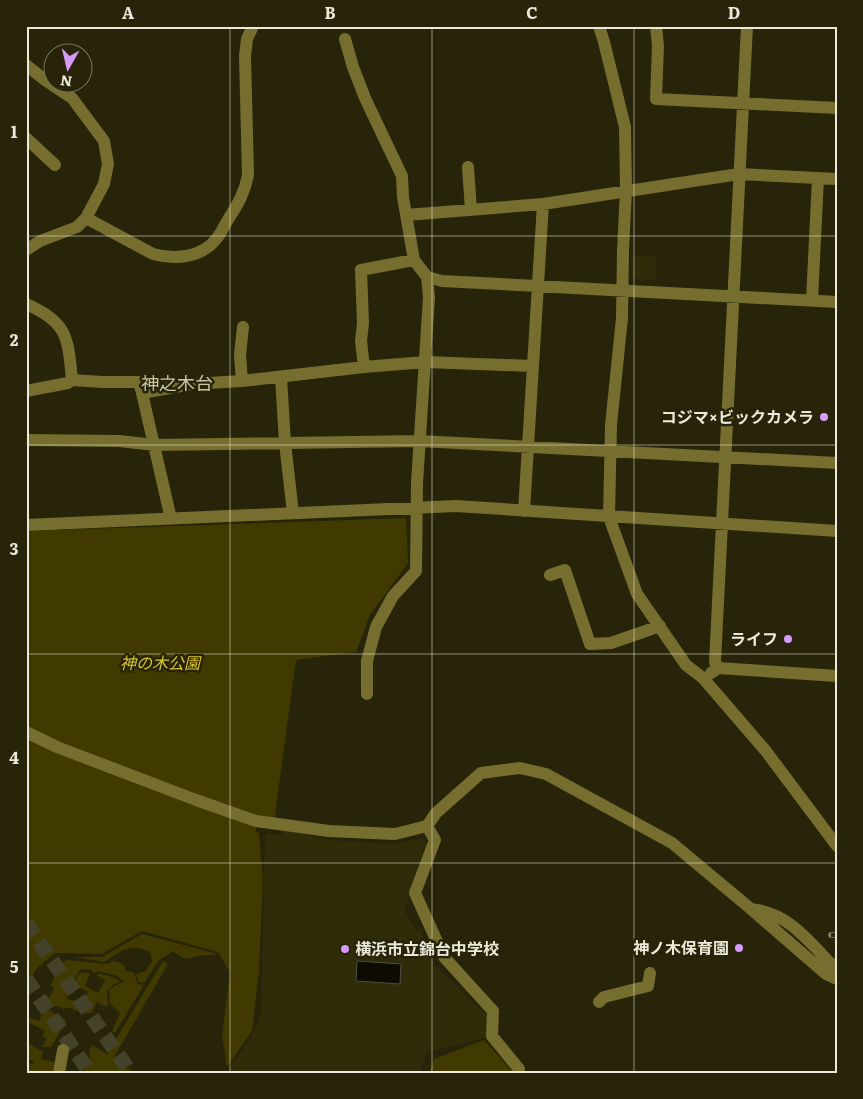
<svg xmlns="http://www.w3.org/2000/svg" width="863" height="1099" font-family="Literata,'Noto Sans JP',serif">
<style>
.built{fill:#302b08}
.green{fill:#403900}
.water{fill:#0e0c02;stroke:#504e42}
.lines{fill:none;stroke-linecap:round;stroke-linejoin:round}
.highway-tunnel{stroke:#444228;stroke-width:15;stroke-dasharray:15 8;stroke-linecap:butt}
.minor{stroke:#766e2e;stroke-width:12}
.rail-casing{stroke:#8c8974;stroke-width:5.5}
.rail{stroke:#272409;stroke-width:4;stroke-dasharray:11;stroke-linecap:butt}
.grid{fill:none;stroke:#ebe9d9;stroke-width:1;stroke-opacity:0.55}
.poi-dot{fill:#d69bfa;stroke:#272409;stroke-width:2}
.labels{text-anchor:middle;stroke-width:5;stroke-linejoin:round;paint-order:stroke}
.poi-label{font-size:16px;font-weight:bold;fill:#ebe9d9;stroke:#272409;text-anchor:end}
.park-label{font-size:16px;font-style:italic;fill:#d7c42c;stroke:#272409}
.neighbourhood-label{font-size:18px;fill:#cac6a7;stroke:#272409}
.neatline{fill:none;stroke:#ebe9d9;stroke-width:2}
.grid-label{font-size:16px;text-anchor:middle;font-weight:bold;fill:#ebe9d9}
</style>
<rect width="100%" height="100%" fill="#272409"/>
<path class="built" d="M631,255L656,256V280L632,279Z
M286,830L328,840L394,844L423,838L430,847L404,910L416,931L420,930L435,966L489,1017L487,1037L427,1052L419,1073H226L251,1038L261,1013L265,834L280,835Z"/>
<path class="green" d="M406,518L408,563L370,615L356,652L296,660L274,822L256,821V832L259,833L263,880L259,971L252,1031L227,1067L222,1035L230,972L218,952L142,931L102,954L55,953L35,970L26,993V531Z
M142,934L214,953L216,955C210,955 204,955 199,956C185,958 186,962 173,951L158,961L144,983L139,982L136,974L146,971L152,961L150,952C129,942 122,951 104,962L75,957H102Z
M66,960L106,964L114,961L123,964L126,971L134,973L138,984L144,985L115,1033L112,1031L120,1013L110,1004L109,990L116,985L124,982L117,976L98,971L94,973L91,970L81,969C74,978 71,989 66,999L76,1001L77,1011L66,1007L64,1009L58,1006L51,1007L49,1010L67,1021L51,1047H42L47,1039L43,1037L44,1030L28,1022L30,1018L39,1021L44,1008V1001L47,996L49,998L54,988L51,985L56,973Z
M163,961L168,964L113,1059L135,1073H82L90,1062L89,1051L92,1045L107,1054Z
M82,972L90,974L85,986L98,993L105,980L97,976L98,973L115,978L120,982L113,985L107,991L108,1004L106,1007L97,1002L92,1012L87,1014L79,1010L78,1001L86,997L88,991L75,986L77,976Z
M484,1040L512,1071L429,1073L434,1059Z
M26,1042L43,1052L41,1059L55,1062L53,1073H26V1062L32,1064L35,1062L26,1058Z"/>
<path class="water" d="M357,961L401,964L400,984L356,981Z"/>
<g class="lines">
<path class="highway-tunnel" d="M26,923L131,1073
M26,979L90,1073"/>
<path class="minor" d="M599,26L604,42L625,127L626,190L623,251L622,318L611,425L609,517L637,594L686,665L703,678L765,750L837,846
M656,26L658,46L656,99L837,108
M345,39L353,67L365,98L402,176L403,197L414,260L427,277L442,281L837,302
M26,65L45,80L72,98L104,141L108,164L104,184L86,218L77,227L40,241L26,250
M26,138L55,165
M468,167L471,210
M406,215L543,204L739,174L837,179
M86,218L153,254C175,260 202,258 217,238C222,232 225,224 229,218C238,204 245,192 248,175L245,56L247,39L253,26
M812,300L818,178
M26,304C68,322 68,338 72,380
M364,367L361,341L363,323L361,270L414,260
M281,377L285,443L293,513
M242,381L240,355L243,327
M26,391L68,383L72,380L102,382H139L142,393
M26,440L119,441L155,445L419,441L837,463
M524,511L543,204
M171,519L142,393L192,384L242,381L364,367L425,362L533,366
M26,525L456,506L837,531
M550,575L565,570L590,644L611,643L660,626
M718,668L715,662L747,26
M711,673L718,668L837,676
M367,694V661L376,627L393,596L416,571L417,483L429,297L427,277
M26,732L57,747L196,800L256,821L329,831L395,834L427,826L436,813L481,773L520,768L546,774L672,843L751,909C787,913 806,938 830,963L837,966
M427,826L435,840L415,893L444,957L493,1011L492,1036L519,1069
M751,909L826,974L837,979
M599,1002L604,997L648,986L650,973
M59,1073L63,1050"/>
<g class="rail-casing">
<path id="rail" d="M831,935H837"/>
</g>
<use href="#rail" class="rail"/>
</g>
<path class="grid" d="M230,26V1073M432,26V1073M634,26V1073M26,236H837M26,445H837M26,654H837M26,863H837"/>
<g class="poi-dot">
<circle cx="824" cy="417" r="5"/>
<circle cx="788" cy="639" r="5"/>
<circle cx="739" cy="948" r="5"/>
<circle cx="345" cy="949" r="5"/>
</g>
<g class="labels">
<g class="poi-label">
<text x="814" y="423">コジマ×ビックカメラ</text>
<text x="778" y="645">ライフ</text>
<text x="729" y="954">神ノ木保育園</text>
<text x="355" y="955" text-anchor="start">横浜市立錦台中学校</text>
</g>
<g class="park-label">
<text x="160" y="669">神の木公園</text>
</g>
<g class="neighbourhood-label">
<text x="177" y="390">神之木台</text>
</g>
</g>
<rect width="863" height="1099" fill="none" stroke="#272409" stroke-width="55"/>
<g transform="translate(68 68) rotate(188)"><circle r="24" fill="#272409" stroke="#75735c"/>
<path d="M0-4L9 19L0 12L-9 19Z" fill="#d69bfa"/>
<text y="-8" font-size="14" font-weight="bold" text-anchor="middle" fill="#ebe9d9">N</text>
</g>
<rect x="28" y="28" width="808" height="1044" class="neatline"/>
<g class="grid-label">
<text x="128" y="19">A</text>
<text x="330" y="19">B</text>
<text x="532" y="19">C</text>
<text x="734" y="19">D</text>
<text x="14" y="138">1</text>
<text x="14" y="346">2</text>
<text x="14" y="555">3</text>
<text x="14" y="764">4</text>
<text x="14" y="973">5</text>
</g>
</svg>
